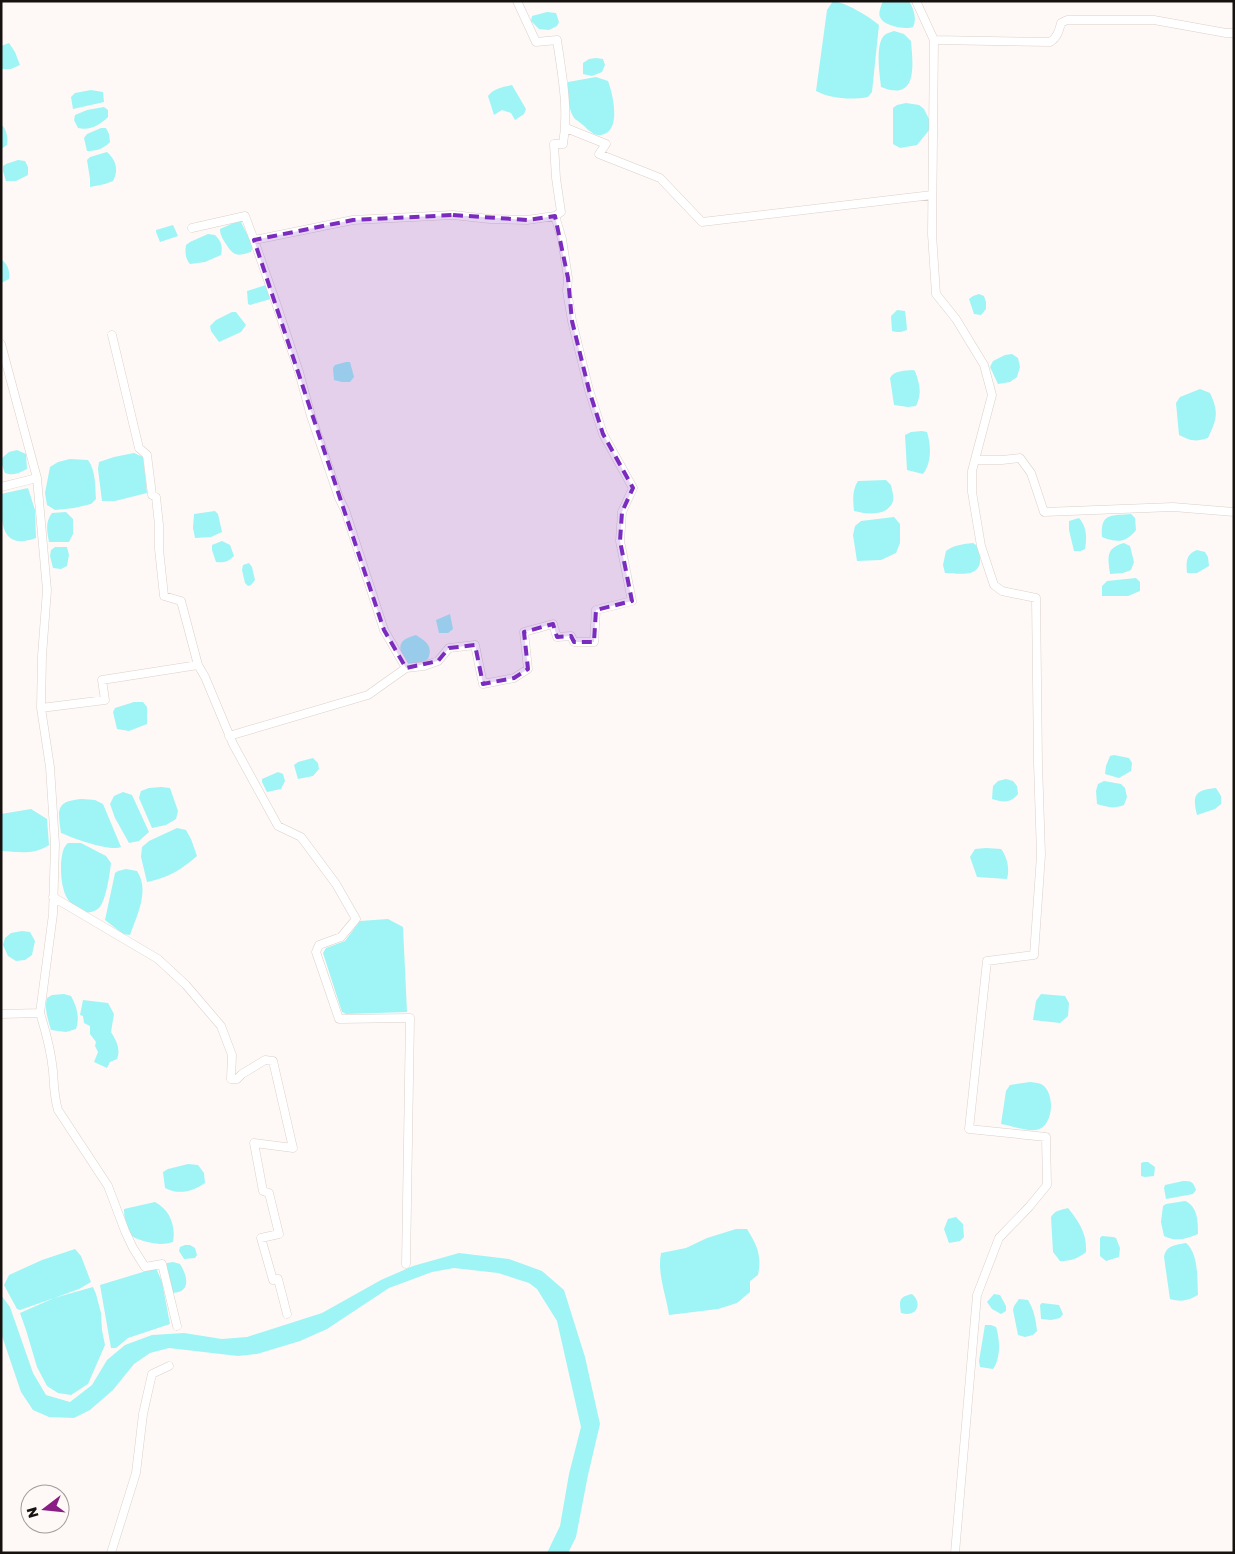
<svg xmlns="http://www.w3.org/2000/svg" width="1235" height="1554" font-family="'Golos Text',sans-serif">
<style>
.water{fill:#9ff4f5}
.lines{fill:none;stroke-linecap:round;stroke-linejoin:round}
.minor-casing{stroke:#dbd0c9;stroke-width:9}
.minor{stroke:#fff;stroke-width:8}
.marked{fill:#7b2cbf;fill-opacity:0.2;stroke:#7b2cbf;stroke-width:4;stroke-dasharray:10 6;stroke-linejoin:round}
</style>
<rect width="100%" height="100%" fill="#fef9f6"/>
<path class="water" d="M833,1C845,2 870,17 879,25L872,92L868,97C852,100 831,99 816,91L827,10Z
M883,1H909C914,9 917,19 913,27C905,30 883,26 880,17C878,13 881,6 883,1Z
M547,12L556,13L559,22L557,26L549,30L539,29L531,21L532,16Z
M894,31L904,34L911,41C913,65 918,102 881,87C880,76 874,41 886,34C888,33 891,32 894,31Z
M9,43L15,52L20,65L11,69H1V46Z
M596,58L603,59L605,65L602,72L592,76L583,74V63L589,59Z
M596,77L608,81C613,94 622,132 601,135C595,136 591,132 587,129C584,125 579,122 575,119C568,111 567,92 568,82Z
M512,85L526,109L524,114L515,120L511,113L502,110L494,115L488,96C494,88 503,87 512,85Z
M91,90L103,92L104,102L73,109L71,97L75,93Z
M906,103L919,105L924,109L930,121V129L917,145L900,148L893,144V108L897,105Z
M104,107L108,110V117C100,125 90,131 78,128L74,120L75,115L87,110Z
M1,126H3C7,132 8,137 7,145L1,149Z
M101,128H106L109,134L110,142C103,149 97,151 87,151L84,138L87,134Z
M107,152C116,160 119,170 113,181L105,184L90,187V179L87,160L90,157Z
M18,160L25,161L28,167V175L16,181H6L3,171V166L6,164Z
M238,221L241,222L253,246L251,252C238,256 234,257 226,244C223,239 220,235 220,229Z
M173,225L178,236L160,242L156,232V230Z
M208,234L215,235C221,241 223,246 221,255L205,262L190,264C185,259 185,251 186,245L190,242Z
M1,259C8,264 10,271 9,279L1,283Z
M266,285L271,299L250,305L248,304L247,291Z
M979,294L984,296L986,302V309L981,315L974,314L969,299L973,296Z
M897,310L905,311L906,318L907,330C902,332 898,333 892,331L891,316Z
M232,312H236L246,325L241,332L219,342L211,331L210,326L216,320Z
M1012,354L1018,358L1020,367L1017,377L1010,382L998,384L990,367L993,361L1005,355Z
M346,362H350L354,377L350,382H342L334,380L333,368L335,365Z
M913,370L915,371C920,385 922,393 916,406L908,407L894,405L890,378C894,370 905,371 913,370Z
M1200,389L1210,393C1219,412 1217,419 1208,438C1195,442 1191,441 1179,435L1176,403L1180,397Z
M922,431L927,432C931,445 932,462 923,474L907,470L905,435L911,432Z
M17,450L26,454L27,469C19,473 14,476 5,473L2,465V458L9,452Z
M134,453L143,457L147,493L115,501H102L98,469L99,462L114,457Z
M70,459L88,460C96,471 95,486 96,499L91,504L74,508L55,510L47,505L45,493L50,467L58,462Z
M886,480L891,485C892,490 894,496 893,501C888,517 866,514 854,511C853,500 852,490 858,481Z
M28,488L35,510L36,538C0,551 1,521 1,494Z
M215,511L218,514L222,532L211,537L195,538L193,528L194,514Z
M66,512L73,519V534L69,542H49C47,531 45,522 52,513Z
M1131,514L1135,518L1136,530C1126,543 1117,543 1102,537C1100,512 1112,516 1131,514Z
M894,517L900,524V543L896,553L881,560L857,561L853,535L855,526L861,521Z
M1079,518C1087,527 1087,538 1085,549L1081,551H1074L1069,530V521Z
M222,541L230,545L234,556C228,562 224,563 216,562L212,550V545Z
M973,543C979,546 979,550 980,557C982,579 958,573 945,573L943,565L946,551C954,545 963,544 973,543Z
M1124,543L1130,546L1134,562L1131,570L1123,573L1110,574C1108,558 1105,548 1124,543Z
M55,547H67L69,555L67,566L61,569L53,568L50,556L51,550Z
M1197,550L1205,552L1208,557L1209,566L1197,573H1187C1186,562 1186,554 1197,550Z
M249,563L252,567L255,580L251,585L248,586L245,583L242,570L243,565Z
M1136,578L1140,582V591L1128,596H1102V586L1107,581Z
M450,614L453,629L448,633H439L436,620Z
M416,635C427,642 433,646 428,659C421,663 412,667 405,663C398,647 397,640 416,635Z
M134,702H143L147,707V724L129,731L117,729L113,712L115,708Z
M1114,755L1129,758L1132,763L1131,771L1119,778L1105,774L1106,766L1110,756Z
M313,758L318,763L319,769L313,776L298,779L294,765L298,762Z
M278,772L283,774L285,781L281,789L267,792L262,782V779Z
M1006,779L1013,781L1017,786L1018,794C1010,804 1003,802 992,799L993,786L998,781Z
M1104,781L1121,784L1125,788L1127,797L1124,805C1114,809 1107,807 1097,804L1096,791L1098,784Z
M161,787L170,788L178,811L176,819L166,825L152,828L139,798L141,791L149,788Z
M1216,788L1221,796V804L1215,809L1197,815C1192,795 1195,790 1216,788Z
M123,792L132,795L149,832L139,841L129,843L115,818L110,804L114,796Z
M82,799L95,800L103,804L121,847C110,852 73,838 61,833C58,810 55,801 82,799Z
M31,809L47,819L49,845C35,855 18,852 1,851V814Z
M177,828L186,830L191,839L197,856C182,869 168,878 147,882L141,857L142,847L149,841Z
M68,843H81L106,856L111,863C110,873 106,901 99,908C85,920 68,905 64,891C61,882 61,873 61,864C62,856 62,848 68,843Z
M986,848L1001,849C1007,856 1010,869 1007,879L977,877L970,857L975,849Z
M126,869L137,871C150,890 137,915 130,935L123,934L105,920L115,873L118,871Z
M388,919L403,927L407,1012L346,1014L342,1012L323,953L326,948L345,941L360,921Z
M22,931L30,932L35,941L32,955L25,960L16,961L8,956L3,945L5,938L11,933Z
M64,994L71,996C77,1007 80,1017 76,1029L66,1032L51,1030C48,1019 44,1009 47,998L52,995Z
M1041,994L1065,996L1069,1003L1068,1016L1060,1023L1033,1020L1036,1001Z
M83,1000L108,1003L114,1014L111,1032C116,1040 121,1049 117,1059L110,1062L107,1068L94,1062L98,1052L95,1046L96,1042L90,1034V1026L84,1023L83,1016L80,1015Z
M1030,1082C1033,1082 1038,1083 1041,1084C1056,1092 1054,1127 1036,1130C1025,1131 1012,1126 1001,1124L1006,1091L1010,1085Z
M1144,1162H1148L1155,1167L1154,1176L1145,1177L1141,1176V1163Z
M188,1164L198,1165L204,1173L205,1183C192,1192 179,1195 165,1188L163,1172L168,1169Z
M1183,1181C1191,1181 1193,1181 1196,1190L1193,1194L1166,1199L1164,1188L1165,1185Z
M1185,1201C1198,1206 1198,1223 1198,1234C1187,1239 1175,1242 1164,1236L1161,1222L1163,1206L1166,1204Z
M155,1202C170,1210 176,1226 173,1242C169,1243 165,1244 161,1244C155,1244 135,1240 131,1235C126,1229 124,1216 124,1209Z
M1068,1208C1079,1222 1087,1233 1086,1252C1077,1259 1071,1261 1060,1261L1053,1252L1051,1217C1055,1210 1061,1210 1068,1208Z
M956,1217L963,1224L964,1237L960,1241L949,1243L944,1229L948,1219Z
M736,1229H747C757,1245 762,1255 758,1275L750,1281V1292L737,1303L718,1309L669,1315C666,1294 657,1274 661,1253L686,1248L707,1238Z
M1102,1236L1113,1237L1116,1238L1120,1248L1119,1257L1106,1261L1100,1256V1238Z
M1186,1243C1199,1254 1197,1279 1198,1295C1187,1301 1182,1302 1170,1299L1164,1257C1166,1245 1176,1245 1186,1243Z
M185,1245H190L195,1248L197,1255L195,1258L184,1259L179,1251L180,1247Z
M75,1249L81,1256L91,1282L79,1289L54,1298L93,1287L96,1294L101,1313L102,1330L105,1345L88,1384L71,1395L58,1393L47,1386L37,1367L26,1330L20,1313L54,1298L20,1310L17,1309L4,1285L9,1275L42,1260Z
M459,1253L509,1259L542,1271L564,1290L585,1357L600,1424L588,1475L576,1537L568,1553H547L560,1526L569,1474L581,1427L557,1321L537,1289L529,1283L498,1273L454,1268L432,1272L389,1288L327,1329L300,1341L257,1354L238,1356L169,1348L150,1353L134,1364L113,1390L90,1410L74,1418L49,1417L33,1410L21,1392L1,1333V1295L10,1307L33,1373L46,1395L70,1402L92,1385L107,1360L125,1345L152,1335L184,1333L222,1339L247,1337L322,1313L381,1280L413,1266Z
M173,1262L180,1264C187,1275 192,1292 173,1293L165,1269L167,1263Z
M156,1268L162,1282L170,1324L128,1338L116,1348H111L100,1285Z
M912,1294C923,1303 917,1318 901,1313C899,1300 899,1297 912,1294Z
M994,1294L1000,1295L1006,1306V1311L1001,1314L992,1309L987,1302Z
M1019,1299L1028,1300C1034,1310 1036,1320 1037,1331L1033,1335L1025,1337L1018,1335L1013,1310L1014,1306Z
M1042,1303L1059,1305L1063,1314L1060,1318L1051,1320L1041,1319L1040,1305Z
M985,1325H991L996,1327C1000,1339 1001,1358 993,1369L980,1367L979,1361Z"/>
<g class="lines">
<g class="minor-casing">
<path id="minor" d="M916,1L934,40L932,234L936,294L956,319L984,365L992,395L972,471V492L981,546L994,585L1002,591L1036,598L1038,763L1041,855L1034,955L987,961L969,1129L1046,1137L1047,1185L1029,1207L999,1238L977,1295L955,1553
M934,40L1050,42C1057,38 1059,31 1061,23L1067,20H1154L1226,33H1234
M566,128L606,144L599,154L660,178L702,222L932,195
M192,228L245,216L254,240L353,220L453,215L490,219L527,220L555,216L561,212L556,178L554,144H563C569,109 562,75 557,40L536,42L517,1
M254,240L276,303L299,372L311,416L339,498L345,510L384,630L406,668
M112,335L139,448L147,455L152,495L156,497L159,525V549L164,596L181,601L198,665
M1,344L37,478L47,590L42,656L41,708L50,767L55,844L53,914L40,1013L1,1014
M975,460H1002L1020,458L1031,473L1044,512L1173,507L1234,512
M1,487L37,478
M41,708L105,700L102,680L198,665L205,677L233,744L278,826L301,837L336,884L356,919L341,937L319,945L316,952L339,1019L410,1018L406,1264
M229,736L368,695L406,668L424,666L438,661L449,648L475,645L483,684L514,678L528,669L524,632L553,624L557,637L571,636L574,642H594L596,610L632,601L620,541L622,512L633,488L603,434L589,390L572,321L567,291L568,278L562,239L555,216
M53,897L158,959L186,985L221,1026L232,1055L231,1079H237L242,1074L265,1060L273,1061L293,1148L254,1143L263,1191L269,1193L279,1234L261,1238L273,1280L278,1279L287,1314
M40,1013C46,1032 51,1051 53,1071C54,1085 54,1097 58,1110L108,1186L125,1231L133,1248L145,1267L162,1264L177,1326
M111,1553L136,1473L143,1414L152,1374L169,1366"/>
</g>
<use href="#minor" class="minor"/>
</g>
<path class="marked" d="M453,215L527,220L555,216L568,278L572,321L589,390L603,434L633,488L622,512L620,541L632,601L596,610L594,642H574L571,636L557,637L553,624L524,632L528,669L514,678L483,684L475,645L449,648L438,661L406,668L384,630L254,240L353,220Z"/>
<rect width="1235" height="1554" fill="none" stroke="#16120f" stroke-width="5"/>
<g transform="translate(45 1509) rotate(254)"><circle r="24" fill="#fef9f6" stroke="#a19d9a"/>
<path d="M0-4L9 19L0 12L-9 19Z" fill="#881d83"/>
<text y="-8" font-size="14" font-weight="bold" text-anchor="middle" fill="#16120f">N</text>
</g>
</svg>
